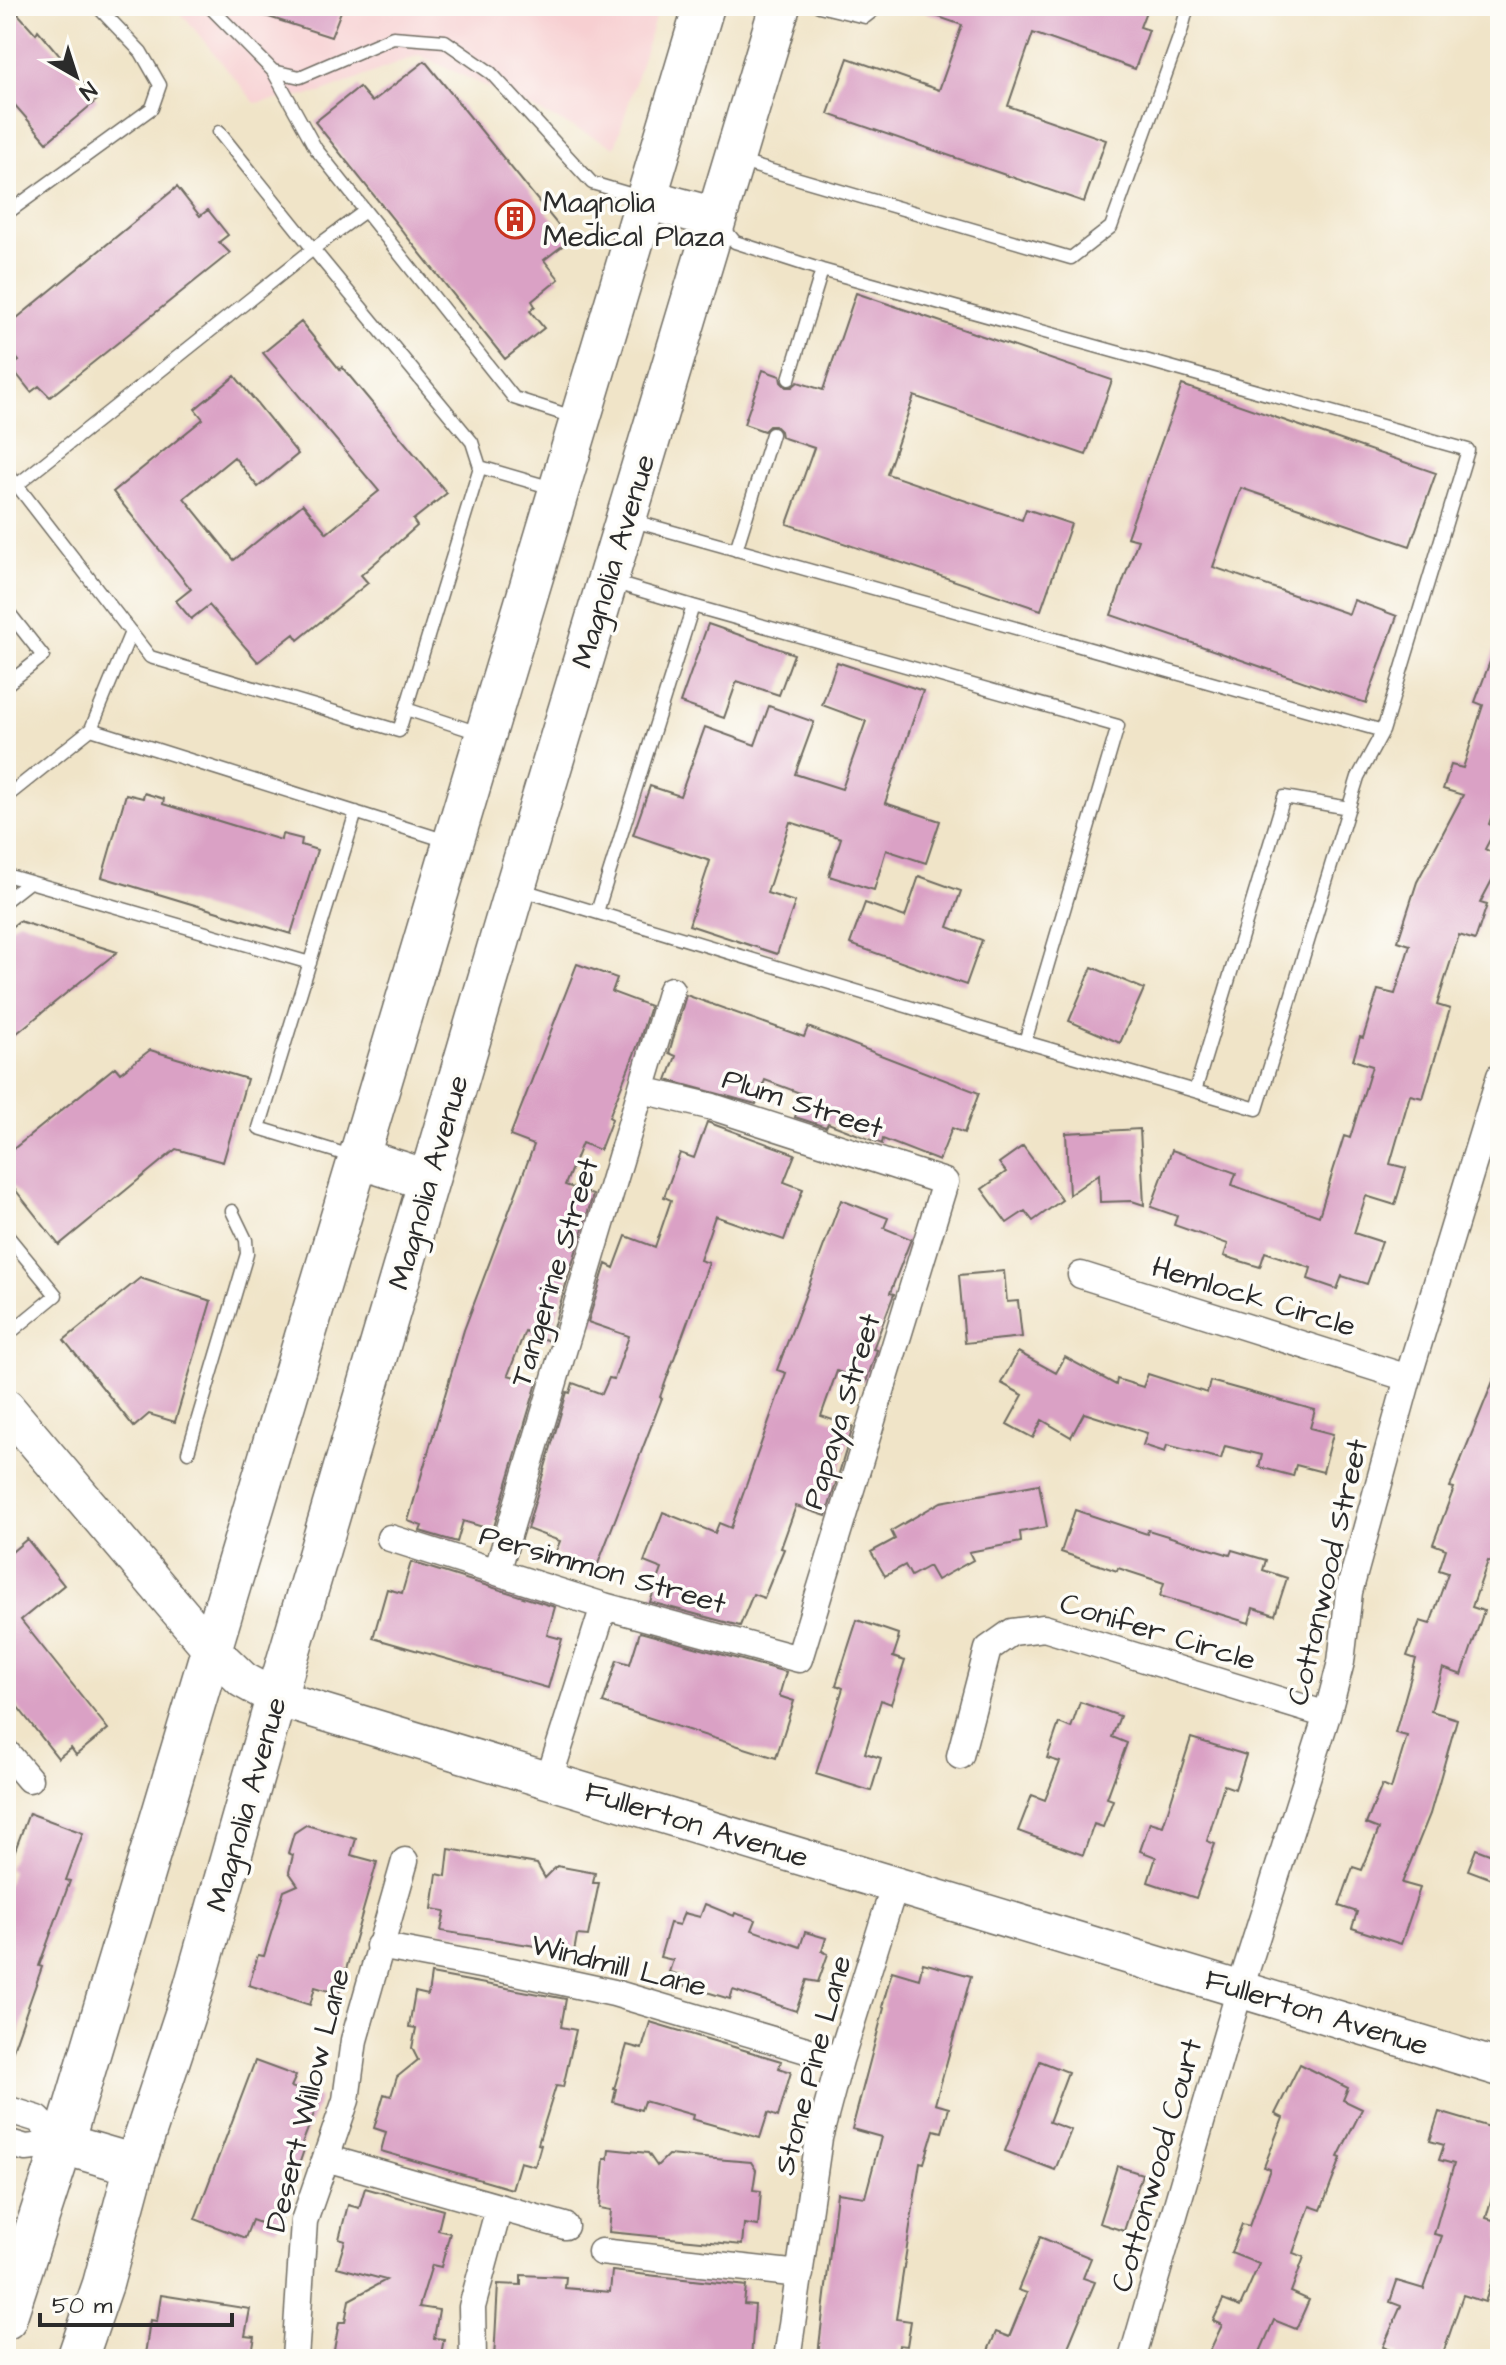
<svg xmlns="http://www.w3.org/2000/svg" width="1506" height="2365" font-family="'Architects Daughter',sans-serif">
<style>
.built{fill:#f7cfd1}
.building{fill:#daa1c5}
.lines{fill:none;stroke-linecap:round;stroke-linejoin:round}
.lane-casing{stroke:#706c62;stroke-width:15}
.street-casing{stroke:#706c62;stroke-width:29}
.secondary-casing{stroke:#706c62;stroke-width:39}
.primary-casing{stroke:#706c62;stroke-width:43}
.lane{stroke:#fff;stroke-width:12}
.street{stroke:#fff;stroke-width:26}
.secondary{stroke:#fff;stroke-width:36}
.primary{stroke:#fff;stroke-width:40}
.labels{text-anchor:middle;stroke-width:7;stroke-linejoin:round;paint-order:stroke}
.poi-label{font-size:30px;fill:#2b2b2b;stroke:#fdfcf7;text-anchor:start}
.street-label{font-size:30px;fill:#2b2b2b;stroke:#fdfcf7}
</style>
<rect width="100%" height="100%" fill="#fdfcf7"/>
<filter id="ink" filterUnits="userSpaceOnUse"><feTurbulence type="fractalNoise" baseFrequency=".0125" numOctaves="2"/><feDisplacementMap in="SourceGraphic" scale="16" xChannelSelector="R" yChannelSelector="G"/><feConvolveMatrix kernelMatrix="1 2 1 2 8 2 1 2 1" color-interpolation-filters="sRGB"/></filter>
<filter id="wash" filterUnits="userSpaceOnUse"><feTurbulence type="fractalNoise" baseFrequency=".006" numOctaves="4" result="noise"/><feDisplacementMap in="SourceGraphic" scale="32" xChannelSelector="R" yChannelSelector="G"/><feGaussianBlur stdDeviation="1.8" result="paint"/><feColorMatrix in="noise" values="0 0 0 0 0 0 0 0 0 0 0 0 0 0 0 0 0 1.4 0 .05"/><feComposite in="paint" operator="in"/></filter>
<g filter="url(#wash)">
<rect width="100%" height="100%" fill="#f0e4c8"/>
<path class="built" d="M175,6H659L615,147L419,55L320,93L255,103Z"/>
<g id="blocks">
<path class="building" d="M6,6H11L36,34L38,30L97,100L47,142L6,95Z
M248,6H343L331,37L247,10Z
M916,6H1148L1140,27L1149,30L1135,69L1033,33L1008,106L1106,140L1084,202L828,114L848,58L939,90L962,25L916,9Z
M425,61L570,240L544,260L559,279L532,301L535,306L530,311L544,328L505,359L315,122L359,87L372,102Z
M177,187L200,216L208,210L228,235L219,242L230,253L50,397L39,386L31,392L11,367L19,361L6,345V327Z
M856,293L1112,380L1086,455L914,396L887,474L1022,520L1026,509L1071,524L1041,610L787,524L814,448L781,437L780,431L775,426H769L764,431L744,424L763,370L780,376L781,382L786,387H792L798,382L823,390Z
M301,322L340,370L342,367L447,493L413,520L417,526L361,575L368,583L298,640L294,634L258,662L209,605L191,619L176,601L191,589L113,492L203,419L195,409L235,376L298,454L258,487L234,457L184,498L234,560L303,504L327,533L379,491L263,353Z
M1182,385L1436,473L1410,546L1241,488L1213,567L1349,614L1354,600L1397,616L1366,703L1111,615L1138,540L1127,537Z
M708,624L794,654L779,695L737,681L724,718L680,703Z
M1498,640H1500V791L1489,824L1496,828L1485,849L1500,857V865L1480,903L1487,905L1475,940L1459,935L1445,979L1437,1005L1450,1009L1423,1098L1410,1095L1390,1164L1406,1168L1395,1205L1366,1196L1354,1233L1382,1242L1367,1284L1342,1276L1337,1289L1308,1279L1311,1268L1265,1252L1260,1267L1224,1256L1228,1244L1174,1225L1177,1216L1151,1207L1172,1150L1236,1173L1232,1185L1319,1216L1344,1136L1350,1138L1372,1066L1353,1060L1360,1037L1363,1038L1378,990L1395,994L1410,945L1398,941L1417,882L1463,795L1443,789L1451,765L1463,768L1483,705L1475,702Z
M837,662L923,691L885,803L940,821L926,863L886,850L874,890L829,876L841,838L790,822L767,893L795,902L777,954L689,925L710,861L633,835L650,786L680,796L705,727L755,745L769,706L814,722L795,774L842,789L866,721L822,705Z
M144,793L164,799L163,804L281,840L282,834L302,839L301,845L317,850L291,934L102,877L126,794L143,798Z
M919,876L961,891L948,927L982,940L966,985L850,944L865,903L905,917Z
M19,921L117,952L6,1042V931Z
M577,964L617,978L612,992L650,1006L639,1042L609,1117L612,1119L600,1150L582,1143L565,1185L593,1195L549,1341L525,1331L508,1375L537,1383L493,1530L463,1521L457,1542L420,1531L422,1526L408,1521L464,1330L534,1145L510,1136Z
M1092,967L1144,989L1120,1043L1069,1021Z
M686,995L804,1037L808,1027L979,1093L964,1133L952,1128L939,1161L883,1139L882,1144L828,1123L826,1127L795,1117L803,1094L765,1080L756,1104L667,1080L676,1056L669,1053Z
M150,1050L247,1079L223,1162L176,1149L59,1245L6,1178V1155L115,1067L120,1073Z
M707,1122L795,1154L784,1182L803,1189L784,1240L715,1216L700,1260L709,1263L660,1397L662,1398L596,1569L555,1554L560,1541L527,1529L567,1392L570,1393L573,1383L602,1394L609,1378L614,1379L629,1336L588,1322L606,1264L614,1268L626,1236L655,1247L671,1200L664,1197L680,1153L694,1158Z
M1140,1129L1144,1205L1132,1201L1100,1202L1099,1174L1069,1195L1066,1133Z
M1023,1146L1062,1200L1033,1221L1025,1211L1007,1223L982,1189L1006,1172L999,1163Z
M841,1200L888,1218L884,1228L911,1239L890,1293L894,1294L873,1349L877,1350L866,1382L837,1371L821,1416L853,1427L826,1516L796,1506L781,1548L784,1549L764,1598L753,1594L740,1626L650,1602L662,1569L644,1562L663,1512L715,1533L719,1523L731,1528L786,1373L777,1370Z
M1004,1271L1007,1302L1018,1301L1022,1337L965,1343L959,1275Z
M140,1278L211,1301L175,1422L149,1414L134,1427L64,1340Z
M1018,1352L1056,1373L1065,1357L1116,1385L1117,1379L1143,1387L1148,1374L1207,1393L1210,1381L1315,1410L1310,1428L1333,1434L1323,1472L1296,1465L1293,1476L1259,1467L1262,1455L1225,1446L1221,1459L1167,1445L1165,1452L1143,1445L1147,1433L1084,1413L1071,1437L1042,1420L1033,1438L1007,1424L1023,1395L1001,1383Z
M1498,1369H1500V1564L1488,1561L1472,1607L1484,1611L1462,1675L1443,1668L1431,1711L1457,1719L1430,1814L1402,1883L1420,1888L1401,1944L1352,1928L1357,1912L1339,1906L1353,1867L1362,1870L1379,1829L1366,1824L1382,1785L1391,1789L1407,1736L1395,1733L1416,1659L1407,1656L1420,1621L1430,1624L1448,1573L1439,1570L1446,1549L1433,1544L1454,1488L1450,1487Z
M1039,1484L1047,1527L1020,1532L1021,1542L969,1552L973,1560L937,1580L929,1566L911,1576L905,1565L885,1576L871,1552L895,1539L891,1531L941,1502Z
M1075,1510L1147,1534L1148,1530L1230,1555L1232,1550L1266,1560L1263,1570L1287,1578L1275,1615L1253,1608L1249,1623L1160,1596L1164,1583L1118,1568L1117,1571L1061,1552Z
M27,1539L64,1585L21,1620L108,1729L76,1755L71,1748L58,1758L6,1692V1557Z
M411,1562L555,1607L547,1635L562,1639L548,1688L373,1638L387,1589L402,1593Z
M857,1620L898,1634L897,1639H899L893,1657L905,1661L891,1704L881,1700L865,1753L881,1758L871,1791L816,1774L843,1688L836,1685Z
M640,1632L786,1672L779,1696L794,1701L776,1758L603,1703L617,1660L630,1664Z
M1080,1702L1120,1716L1112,1737L1127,1743L1107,1798L1113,1800L1103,1827L1094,1824L1083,1855L1018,1831L1032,1795L1045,1800L1060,1762L1047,1758L1059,1723L1071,1728Z
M1191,1738L1246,1755L1235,1789L1224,1785L1207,1841L1215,1844L1196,1898L1148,1882L1156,1857L1140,1851L1150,1822L1163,1826Z
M29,1813L83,1833L66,1880L70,1881L39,1966L42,1967L9,2061H6V1888L12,1871L8,1869Z
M306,1825L356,1839L351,1855L377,1862L339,1994L315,1987L310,2005L249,1985L258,1955L264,1956L284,1891L298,1885L289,1872L293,1855L288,1853L294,1833Z
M449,1849L537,1864L545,1878L557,1866L595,1873L593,1883H599L588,1936L577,1935L574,1952L441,1931L445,1911L432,1909L437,1874L446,1876Z
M1476,1849L1500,1858V1882L1468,1870Z
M705,1904L734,1916L735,1913L756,1920L752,1930L800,1947L805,1932L826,1938L822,1951L828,1954L818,1982L807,1980L796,2011L733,1990L730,1999L683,1985L684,1976L669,1972L673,1960L660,1957L670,1923L679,1925L684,1913L700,1917Z
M923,1963L971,1976L935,2104L949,2108L942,2132L934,2130L924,2163L920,2162L896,2319L911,2321L907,2346L899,2345L897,2359H849L818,2355L837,2193L865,2197L881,2137L852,2129L884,2008L882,2007L892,1971L919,1979Z
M431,1974L566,1999L561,2027L576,2030L563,2087L556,2086L538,2144L541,2145L535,2166L520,2162L512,2189L381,2151L386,2132L374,2128L384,2094L391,2096L397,2077L418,2060L412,2048L416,2028L409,2027L415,1992L428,1995Z
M650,2022L781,2061L779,2068L791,2072L778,2117L768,2113L760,2138L692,2119L693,2115L644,2101L641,2110L613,2102L616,2089H614L627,2045L642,2049Z
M255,2061L296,2076L291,2087L320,2098L300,2149L304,2150L277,2229L252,2220L245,2238L195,2219Z
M1040,2061L1068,2072L1049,2122L1071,2130L1055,2170L1005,2151Z
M1300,2064L1348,2088L1343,2100L1362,2109L1338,2157L1341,2158L1321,2210L1310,2206L1293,2253L1304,2257L1291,2292L1309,2300L1296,2329L1274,2320L1257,2359H1206L1222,2325L1213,2321L1223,2300L1240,2307L1259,2264L1231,2253L1242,2224L1249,2226L1270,2169L1264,2167L1283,2118L1275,2114Z
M1439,2112L1500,2130V2168L1486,2218L1500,2222V2258L1485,2302L1463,2295L1441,2359H1397L1399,2354L1383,2347L1401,2306L1390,2302L1397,2281L1424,2289L1442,2236L1434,2234L1454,2164L1439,2160L1444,2145L1430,2141Z
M609,2149L648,2153L657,2166L668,2155L751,2162L756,2170L753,2190L761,2191L758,2226L744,2224L742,2245L609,2232L611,2210L600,2208L604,2159H608Z
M1117,2166L1142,2174L1124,2231L1099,2223Z
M365,2188L443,2210L438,2230L450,2233L441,2267L432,2265L419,2307L439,2310L434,2338L444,2339L440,2359H349L333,2356L339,2322H345L349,2300L386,2280L337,2267L345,2241L339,2239L348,2205L359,2208Z
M1040,2237L1091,2258L1083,2278L1095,2282L1063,2359H1003L987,2353L996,2332L1009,2337L1027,2293L1018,2290Z
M612,2271L746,2286L744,2304L755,2305L751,2359H661L578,2351V2359H494L498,2284L521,2285V2275L566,2277L565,2288L610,2292Z
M161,2295L250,2309L245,2336L255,2337L251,2359H156V2357L145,2355L150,2320L157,2321Z"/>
</g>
</g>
<g filter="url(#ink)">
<use href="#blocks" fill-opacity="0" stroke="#706c62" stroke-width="2"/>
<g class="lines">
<g class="lane-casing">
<path id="lane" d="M209,6L273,71L300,77L393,37L445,41L491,73L592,183L643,198
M819,6L865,17L879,6
M273,71L316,149L514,398L573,417
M219,132L313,249L365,211
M741,162L1071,258L1111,227L1181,32L1188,6
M6,214L152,108L160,85L141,52L97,6
M789,379L822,270
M6,471L150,657L399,731L480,467L556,489
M17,485L313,249L472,442L480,467
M630,520L1383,731L1468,450L822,270L735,242L723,227
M736,550L772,434
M612,582L693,606
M6,609L43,656L6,685
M406,709L479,733
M91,729L131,632
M6,797L91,729L450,842
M6,875L310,963
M519,889L1025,1042L1257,1109L1358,777L1383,731
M6,900L29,882
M597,912L693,606L1118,726L1025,1042
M1195,1091L1284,797L1349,808
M351,1156L259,1128L356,812
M6,1234L56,1295L6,1336
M188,1452L247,1254L246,1240L232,1211"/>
</g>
<g class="street-casing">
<path id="street" d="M1081,1275L1408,1378
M390,1538L604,1606L799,1659L945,1182L713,1107L642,1090
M497,1572L671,990
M6,1752L29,1779
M960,1756L988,1649L1012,1632L1044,1628L1327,1715
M549,1779L604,1606
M379,1946L512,1971L614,1993L840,2060
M6,2109L38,2119L63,2144
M6,2142L26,2148L63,2144
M326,2158L565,2226
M601,2252L800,2274
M295,2359L304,2221L346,2100L354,2040L405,1861
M473,2359L472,2307L499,2208
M787,2359L819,2138L840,2060L895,1884
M1132,2359L1240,1989L1327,1715L1341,1662L1349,1592L1408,1378L1500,1076"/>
</g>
<g class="secondary-casing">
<path id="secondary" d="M6,1407L211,1649L243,1680L276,1698L1500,2068"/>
</g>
<g class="primary-casing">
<path id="primary" d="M646,199L716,218
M358,1158L428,1180
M63,2144L135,2165
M6,2319L63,2144L704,6
M77,2359L103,2284L135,2165L194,1987L276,1698L515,888L780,6"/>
</g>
<use href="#lane" class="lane"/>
<use href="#street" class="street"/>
<use href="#secondary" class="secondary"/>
<use href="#primary" class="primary"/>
</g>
</g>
<defs>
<g id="building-ring" transform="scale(2)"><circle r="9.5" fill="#fdfcf7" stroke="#c8321e" stroke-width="1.5"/><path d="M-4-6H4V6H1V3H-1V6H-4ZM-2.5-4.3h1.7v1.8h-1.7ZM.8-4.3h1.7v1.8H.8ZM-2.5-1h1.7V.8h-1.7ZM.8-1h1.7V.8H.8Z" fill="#c8321e"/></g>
</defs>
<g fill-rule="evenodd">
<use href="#building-ring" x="515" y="219"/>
</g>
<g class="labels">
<g class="poi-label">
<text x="543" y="212">Magnolia<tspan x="543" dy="34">Medical Plaza</tspan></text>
</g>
<g class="street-label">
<text transform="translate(613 561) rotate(-73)" y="10">Magnolia Avenue</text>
<text transform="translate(803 1103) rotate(18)" y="10">Plum Street</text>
<text transform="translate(428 1182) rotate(-74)" y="10">Magnolia Avenue</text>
<text transform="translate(554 1272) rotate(-73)" y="10">Tangerine Street</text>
<text transform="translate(1254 1296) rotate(17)" y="10">Hemlock Circle</text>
<text transform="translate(841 1411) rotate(-73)" y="10">Papaya Street</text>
<text transform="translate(603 1569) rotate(16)" y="10">Persimmon Street</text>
<text transform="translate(1327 1572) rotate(-77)" y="10">Cottonwood Street</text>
<text transform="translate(1158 1631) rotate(17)" y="10">Conifer Circle</text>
<text transform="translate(246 1804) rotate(-74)" y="10">Magnolia Avenue</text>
<text transform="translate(697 1824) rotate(17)" y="10">Fullerton Avenue</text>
<text transform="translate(619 1965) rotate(14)" y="10">Windmill Lane</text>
<text transform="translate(1317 2012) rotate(17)" y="10">Fullerton Avenue</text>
<text transform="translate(812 2065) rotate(-75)" y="10">Stone Pine Lane</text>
<text transform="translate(307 2100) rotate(-76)" y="10">Desert Willow Lane</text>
<text transform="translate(1156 2165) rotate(-74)" y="10">Cottonwood Court</text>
</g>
</g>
<rect width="1506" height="2365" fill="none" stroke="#fdfcf7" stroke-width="32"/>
<g transform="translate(76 76) rotate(141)" stroke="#fdfcf7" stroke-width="6" paint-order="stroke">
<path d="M0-6L14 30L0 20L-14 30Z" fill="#2b2b2b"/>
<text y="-12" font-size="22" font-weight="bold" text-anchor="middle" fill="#2b2b2b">N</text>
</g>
<path d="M40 2313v12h192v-12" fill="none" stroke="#2b2b2b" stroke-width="4"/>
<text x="52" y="2313" font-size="24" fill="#2b2b2b" stroke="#fdfcf7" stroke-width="6" paint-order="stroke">50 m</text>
</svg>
